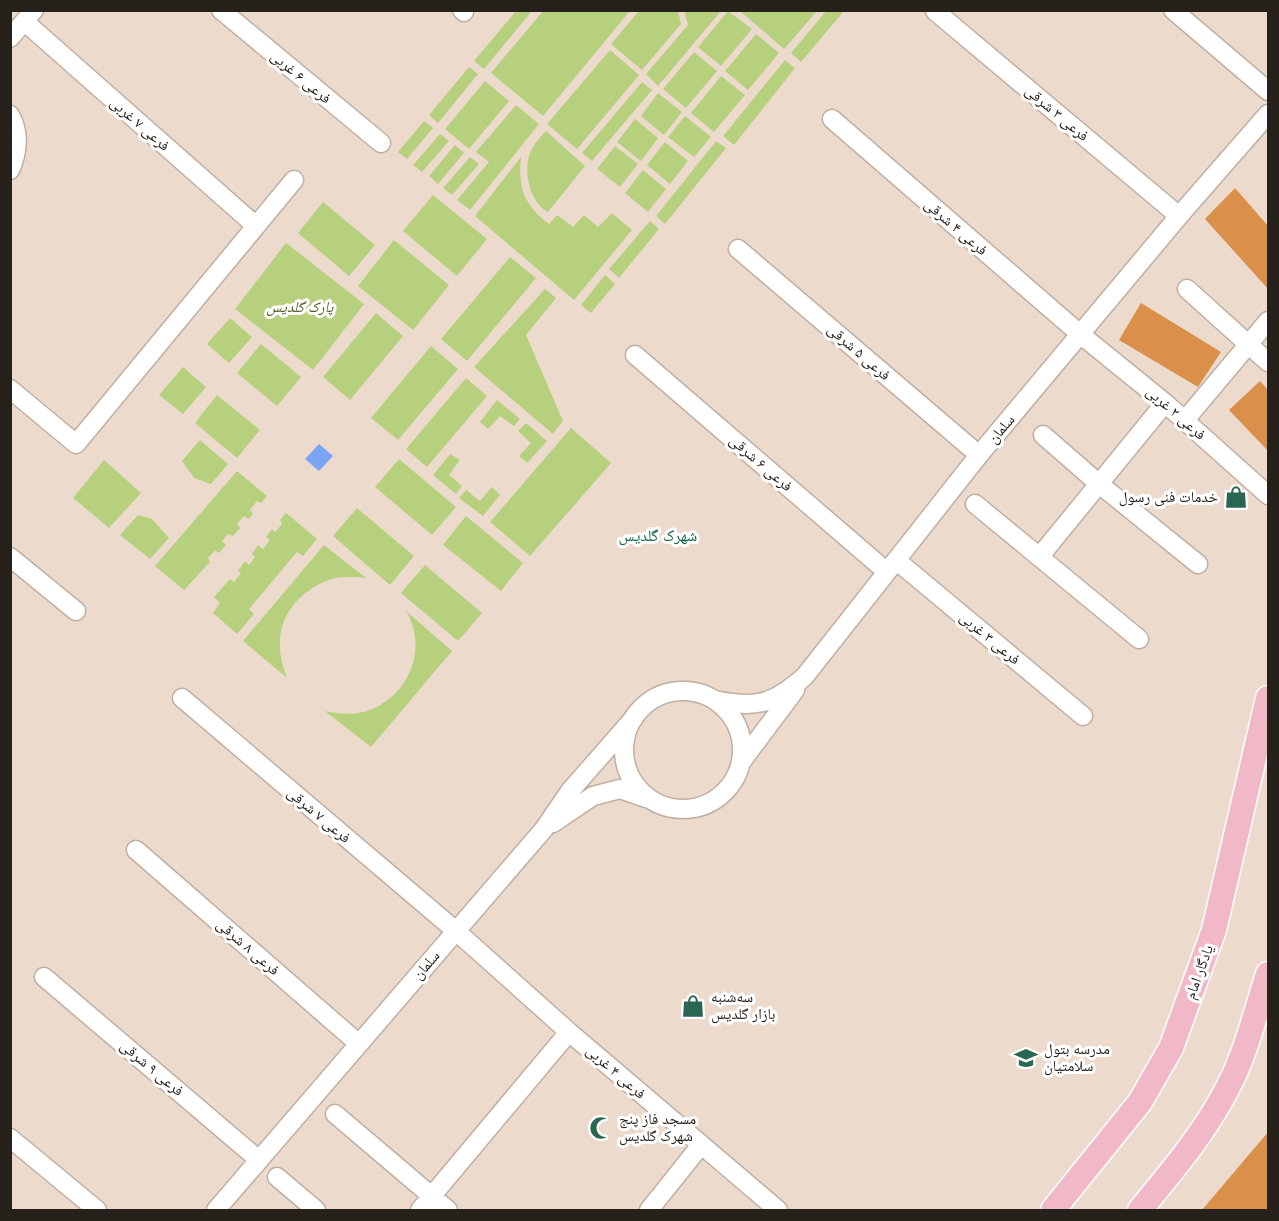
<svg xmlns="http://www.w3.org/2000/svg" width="1279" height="1221" font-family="Lora,'Noto Naskh Arabic',serif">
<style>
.green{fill:#b7d07e}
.water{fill:#79a5f3}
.building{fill:#da8f4b}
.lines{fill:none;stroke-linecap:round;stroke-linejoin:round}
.minor-casing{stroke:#c0afa1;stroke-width:21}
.major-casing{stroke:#fff;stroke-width:27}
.minor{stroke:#fff;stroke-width:18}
.major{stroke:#f1b8c8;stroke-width:24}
.labels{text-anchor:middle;stroke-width:6;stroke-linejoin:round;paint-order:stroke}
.street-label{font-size:15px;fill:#27211b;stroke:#fff}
.park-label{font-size:15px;font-style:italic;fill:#4c5d1c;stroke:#fff}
.poi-label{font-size:15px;fill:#27211b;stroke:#fff;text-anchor:start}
.neighbourhood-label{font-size:16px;fill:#18644e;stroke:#fff}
</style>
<rect width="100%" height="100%" fill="#ecdbcd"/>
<path class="green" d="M827,10L844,11L801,62L791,53Z
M516,11H532L484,69L474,61Z
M543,11H630L543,116L491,73Z
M678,11L681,24L642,70L611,44L639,11Z
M684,11H721L658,86L646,74L688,25Z
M728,11L752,29L721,66L698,47Z
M740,11H817L784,49Z
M756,34L779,53L748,90L725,71Z
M610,50L639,75L577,149L547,124Z
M694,52L717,71L686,108L663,89Z
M785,60L795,68L734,145L723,136Z
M469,67L478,74L438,123L429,115Z
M721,76L745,95L714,132L691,113Z
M485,81L509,101L469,149L445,129Z
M642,82L652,90L592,161L582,153Z
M658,93L682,112L664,135L641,116Z
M516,105L539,124L470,210L457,200L489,162L476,152Z
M685,116L711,137L694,157L668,137Z
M635,119L658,138L641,161L617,142Z
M424,121L433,128L407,159L398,152Z
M546,131L585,166L548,212C531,203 525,177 528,160C530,149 538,139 546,131Z
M440,134L449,141L422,172L413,165Z
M716,141L726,148L665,224L656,216Z
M665,142L688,161L670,184L647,165Z
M455,145L464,153L438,184L429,176Z
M615,146L638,164L620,187L597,169Z
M470,157L479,164L452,195L443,188Z
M521,157C518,188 524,205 549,224L557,215L573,227L584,215L598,227L612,213L632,230L574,300L475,216Z
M643,170L666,189L648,212L625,193Z
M433,195L487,239L457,276L403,231Z
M323,202L375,245L349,276L298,233Z
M650,221L659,229L619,278L609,269Z
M394,240L449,285L413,330L358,286Z
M286,243L364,304L313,370L235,309Z
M510,257L536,278L467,361L441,339Z
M605,275L615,284L591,313L581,305Z
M545,289L556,298L526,335L563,421L553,434L474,367Z
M376,313L403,336L350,400L323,377Z
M230,318L252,337L229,363L207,344Z
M261,344L301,377L277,406L237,373Z
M431,346L458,369L398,440L371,418Z
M183,367L206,387L183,414L159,395Z
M466,378L487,396L427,467L406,449Z
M217,395L260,430L237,458L195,423Z
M497,400L520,419L514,426L500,416L488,429L480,422Z
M526,423L547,441L527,463L519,456L531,443L518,431Z
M571,428L611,463L530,556L490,522Z
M200,440L228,464L211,484L194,478L182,461Z
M450,454L460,460L449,475L462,486L456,494L433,475Z
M399,459L456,507L432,535L375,487Z
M104,460L141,493L109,528L73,498Z
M237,471L267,496L261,503L257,501L250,510L253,513L249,519L244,516L237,524L240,528L233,536L228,534L222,541L226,545L219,553L215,550L208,558L210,562L184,590L155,566Z
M492,487L500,495L483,516L459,498L466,490L480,501Z
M357,508L414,556L390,585L333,536Z
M286,513L317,539L303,556L297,552L249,609L254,614L237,634L213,613L220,603L214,597L230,579L234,582L241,573L238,571L245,561L249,565L255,557L252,554L258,545L263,549L270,540L266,537L272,529L275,532L282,524L280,520Z
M138,515L152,519L169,538L150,559L120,535Z
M466,516L523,563L501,591L443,545Z
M324,545L366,578C354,577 340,576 329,580C303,589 280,613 280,642C279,655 283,667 287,678L243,641Z
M425,565L482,613L458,641L401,593Z
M406,611L452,651L371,747L325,711C336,713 347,715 358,713C404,705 431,652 406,611Z"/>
<path class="water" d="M319,444L333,456L319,471L305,459Z"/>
<path class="building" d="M1235,188L1269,227V290L1205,219Z
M1141,303L1221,352L1198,387L1119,340Z
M1260,381L1269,391V452L1229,410Z
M1269,1131V1210H1202Z"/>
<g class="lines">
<g class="minor-casing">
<path id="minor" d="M221,10L381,143
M462,10L464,12
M1173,10L1268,91
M935,11L1179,216
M25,22L256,226
M10,38L34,10
M10,115C20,132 18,153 10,170
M832,119L1080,334L1165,403L1268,495
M738,249L979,455
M1187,289L1268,362
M635,355L887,572
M10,389L76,444L294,180
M1185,420L1268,321
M1043,435L1098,483L1198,564
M975,504L1139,639
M1040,556L1165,403
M10,557L76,611
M896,560L1083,716
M624 750a59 59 0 1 1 118 0a59 59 0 1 1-118 0Z
M182,698L456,931L569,1032L778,1210
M715,700C756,709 774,704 805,676L979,455L1179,216L1268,114
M742,761L795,690
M553,823L593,796L620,789L646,798
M136,850L359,1044
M44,977L259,1160
M335,1114L448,1210
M10,1138L97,1210
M277,1177L316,1210
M216,1210L544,829L570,791L634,718
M420,1210L569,1032
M649,1210L701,1145"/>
</g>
<g class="major-casing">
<path id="major" d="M1053,1210L1140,1102L1171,1048L1214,930L1268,698
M1140,1210C1171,1172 1203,1135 1226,1091C1245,1057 1256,1011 1268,974"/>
</g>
<use href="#minor" class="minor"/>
<use href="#major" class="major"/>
</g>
<defs>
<g id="shop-bare" transform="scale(1.8)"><path d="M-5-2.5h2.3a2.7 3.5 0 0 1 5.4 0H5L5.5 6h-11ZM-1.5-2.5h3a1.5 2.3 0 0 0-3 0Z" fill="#296753" stroke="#fff" stroke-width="2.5" paint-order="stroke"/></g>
<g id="school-bare" transform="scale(1.8)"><path d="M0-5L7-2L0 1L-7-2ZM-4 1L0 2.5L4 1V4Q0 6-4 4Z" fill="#296753" stroke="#fff" stroke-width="2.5" paint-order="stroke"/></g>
<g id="mosque-bare" transform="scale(1.8)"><path d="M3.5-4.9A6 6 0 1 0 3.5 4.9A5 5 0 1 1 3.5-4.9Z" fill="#296753" stroke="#fff" stroke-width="2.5" paint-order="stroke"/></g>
</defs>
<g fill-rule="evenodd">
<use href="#shop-bare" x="1236" y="497"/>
<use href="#shop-bare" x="693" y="1006"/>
<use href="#school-bare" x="1026" y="1058"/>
<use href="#mosque-bare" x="601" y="1128"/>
</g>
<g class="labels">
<g class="street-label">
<text transform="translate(301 77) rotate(40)" y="5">فرعی ۶ غربی</text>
<text transform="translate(1057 113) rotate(40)" y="5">فرعی ۳ شرقی</text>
<text transform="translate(140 124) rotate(41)" y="5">فرعی ۷ غربی</text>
<text transform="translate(956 227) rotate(41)" y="5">فرعی ۴ شرقی</text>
<text transform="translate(859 352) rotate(41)" y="5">فرعی ۵ شرقی</text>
<text transform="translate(1176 413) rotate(41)" y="5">فرعی ۲ غربی</text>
<text transform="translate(1001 429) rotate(-50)" y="5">سلمان</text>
<text transform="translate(761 463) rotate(41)" y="5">فرعی ۶ شرقی</text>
<text transform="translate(990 638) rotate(40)" y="5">فرعی ۳ غربی</text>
<text transform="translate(319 815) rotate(40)" y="5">فرعی ۷ شرقی</text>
<text transform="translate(248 947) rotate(41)" y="5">فرعی ۸ شرقی</text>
<text transform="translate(426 965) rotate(-49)" y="5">سلمان</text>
<text transform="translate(1199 972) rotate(-70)" y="5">یادگار امام</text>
<text transform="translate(152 1068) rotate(40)" y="5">فرعی ۹ شرقی</text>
<text transform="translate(616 1072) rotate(41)" y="5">فرعی ۴ غربی</text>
</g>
<g class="park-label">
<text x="300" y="312">پارک گلدیس</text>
</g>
<g class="poi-label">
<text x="1218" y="502" text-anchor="end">خدمات فنی رسول</text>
<text x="711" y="1002">سه‌شنبه<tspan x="711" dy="17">بازار گلدیس</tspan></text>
<text x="1044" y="1054">مدرسه بتول<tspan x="1044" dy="17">سلامتیان</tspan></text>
<text x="619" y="1124">مسجد فاز پنج<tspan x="619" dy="17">شهرک گلدیس</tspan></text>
</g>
<g class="neighbourhood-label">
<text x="658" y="541">شهرک گلدیس</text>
</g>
</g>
<rect width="1279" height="1221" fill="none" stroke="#27211b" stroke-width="24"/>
</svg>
